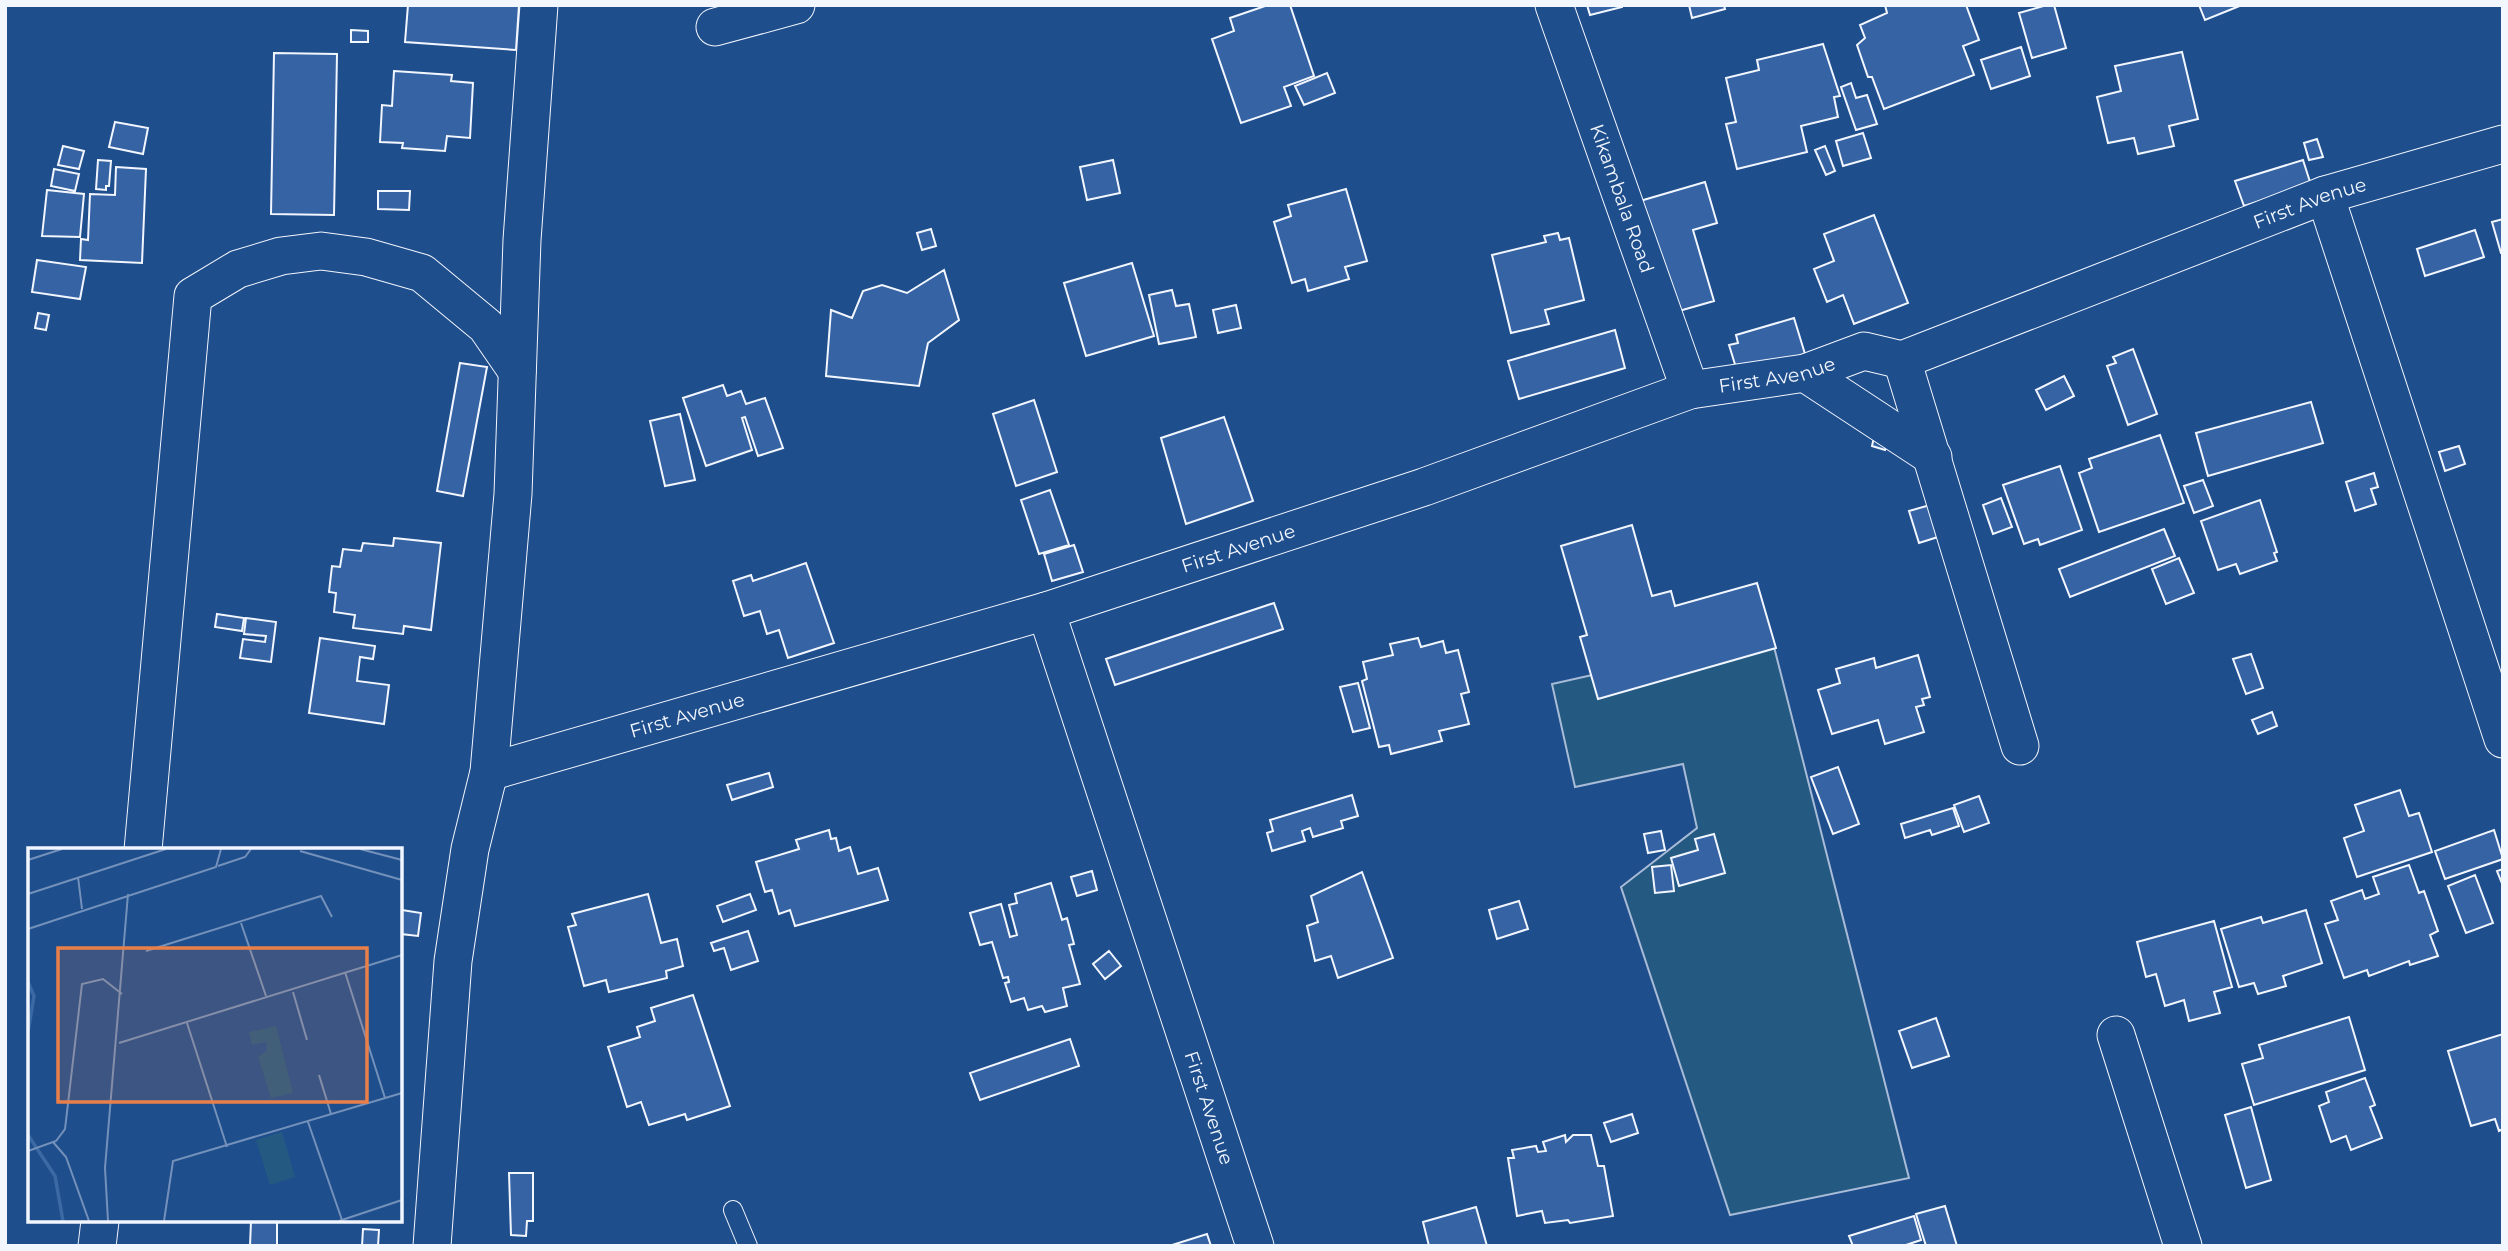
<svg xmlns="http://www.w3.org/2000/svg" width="2508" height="1251" font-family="Montserrat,sans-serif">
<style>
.green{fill:#245a82;stroke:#a8bbd7;stroke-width:2}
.building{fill:#3563a3;stroke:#f2f6ff;stroke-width:2}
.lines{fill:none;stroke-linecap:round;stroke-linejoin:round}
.lane-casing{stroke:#f2f6ff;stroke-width:20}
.street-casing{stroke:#f2f6ff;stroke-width:39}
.lane{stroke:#1f4e8c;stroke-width:18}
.street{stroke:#1f4e8c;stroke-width:37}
.labels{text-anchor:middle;stroke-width:5;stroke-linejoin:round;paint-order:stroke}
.street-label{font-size:19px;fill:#f2f6ff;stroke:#1f4e8c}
.inset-river{fill:none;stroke:#3b69a3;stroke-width:3.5}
.inset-road{fill:none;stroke:#7391ba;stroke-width:2}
.view{fill:#ea8049;fill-opacity:0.15;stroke:#ea8049;stroke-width:3.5}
.inset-edge{fill:none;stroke:#f2f6ff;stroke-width:3.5}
</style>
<rect width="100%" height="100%" fill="#1f4e8c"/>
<path class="green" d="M1771,635L1909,1178L1730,1215L1621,887L1697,828L1683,764L1575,787L1552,684Z"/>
<path class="building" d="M408,5H519L516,50L405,42Z
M1268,5H1290L1314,76L1284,87L1291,106L1241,123L1212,39L1234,31L1230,18Z
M1587,5H1622V7L1590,15Z
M1689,5H1724L1725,9L1692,18Z
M1885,5H1966L1979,40L1963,46L1974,75L1884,109L1872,77H1868L1857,45L1865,38L1860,25L1887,13Z
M2047,5H2054L2066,48L2032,58L2019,13Z
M2199,5H2242L2205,20Z
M351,30L368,31V42H351Z
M1823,44L1840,96L1834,97L1838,117L1801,126L1807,152L1737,169L1726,124L1736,122L1726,78L1759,70L1757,60Z
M2021,47L2030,76L1991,89L1981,60Z
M2182,52L2198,119L2169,126L2174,146L2138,154L2134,138L2108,143L2097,97L2121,91L2115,66Z
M274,53L337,54L334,215L271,214Z
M394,71L452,75L451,81L473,83L470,138L447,136L445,151L402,148L403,143L380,142L382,105L392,106Z
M1327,73L1335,93L1304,105L1295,86Z
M1851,83L1856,98L1867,95L1877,124L1856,130L1841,87Z
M115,122L148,128L143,154L109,147Z
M1863,133L1871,158L1843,166L1836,141Z
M2317,139L2323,157L2309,160L2304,143Z
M63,146L84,151L79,169L58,165Z
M1825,146L1835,171L1826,175L1815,150Z
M98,160L111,161L109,186H106V190L96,189Z
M1113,160L1120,193L1087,200L1080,167Z
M2303,160L2311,185L2244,206L2235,181Z
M116,167L146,169L142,263L80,260L81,239L88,240L90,194L115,195Z
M54,169L79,174L75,191L51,186Z
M1705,182L1717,223L1693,230L1714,301L1672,313L1640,201Z
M1346,189L1367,261L1345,267L1349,279L1308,291L1305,279L1292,283L1274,222L1291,216L1288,205Z
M47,190L84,194L80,237L42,236Z
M378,191H410L409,210L378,209Z
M1874,215L1908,303L1854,324L1843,295L1827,302L1814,269L1834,261L1824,234Z
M2503,219V253H2501L2492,222Z
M931,229L936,246L922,250L917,233Z
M2475,230L2484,257L2425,276L2417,249Z
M1558,233L1560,240L1569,238L1584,300L1545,310L1549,324L1511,333L1492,255L1546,242L1544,236Z
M37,260L86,267L80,299L32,292Z
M1132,263L1154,336L1086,356L1064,283Z
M944,270L959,320L928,343L919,386L826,376L831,310L852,318L863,291L882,285L907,293Z
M1172,290L1176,306L1189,304L1196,337L1159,344L1149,295Z
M1236,305L1241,328L1218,333L1213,310Z
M38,313L49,315L46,330L35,328Z
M1794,318L1805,354L1738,374L1729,345L1738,343L1736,335Z
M1615,330L1625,368L1519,399L1508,361Z
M2133,349L2157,414L2128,425L2107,366L2116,363L2113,357Z
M460,363L487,367L463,496L437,491Z
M2064,376L2074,396L2046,410L2036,390Z
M723,385L727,396L741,391L746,404L765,398L783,448L758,456L745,417L742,418L752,450L706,466L683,398Z
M1034,400L1057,472L1016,486L993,414Z
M2311,402L2323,443L2208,476L2196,433Z
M680,414L695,480L665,486L650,421Z
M1224,417L1253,501L1186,524L1161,438Z
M2160,435L2184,503L2099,532L2079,473L2092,468L2089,459Z
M1874,437L1888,441L1885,450L1872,446Z
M2459,446L2465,464L2445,471L2439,452Z
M2060,466L2082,530L2040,545L2038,539L2024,544L2003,485Z
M2374,473L2378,487L2371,489L2376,504L2355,511L2346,482Z
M2203,480L2213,506L2194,513L2184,486Z
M1050,490L1069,545L1039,554L1021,500Z
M2001,498L2012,527L1993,534L1983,505Z
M2260,500L2277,552L2274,553L2277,561L2240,574L2236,564L2218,570L2201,521Z
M1930,505L1941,536L1919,543L1909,511Z
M1632,525L1652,596L1671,591L1675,606L1757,583L1776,648L1598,699L1580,637L1587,635L1561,546Z
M2164,529L2175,556L2070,597L2059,569Z
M394,538L441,543L431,630L404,626L403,634L353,628L355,615L334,612L336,593L329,592L332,566L340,567L343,549L361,551L363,543L393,546Z
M1074,545L1083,572L1052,581L1044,554Z
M2179,558L2194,593L2166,604L2152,569Z
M806,563L834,643L788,658L779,630L767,634L760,611L744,616L733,581L751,575L753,581Z
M1274,603L1283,629L1115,685L1106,659Z
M217,614L244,618L242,631L215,627Z
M246,618L276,622L271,662L240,658L243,639L265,642L266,636L244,634Z
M320,638L375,646L373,659L360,657L357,681L389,685L384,724L309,713Z
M1418,638L1421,647L1443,641L1446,653L1458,650L1469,692L1461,694L1469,724L1439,731L1442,741L1391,754L1389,745L1379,747L1362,681L1367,679L1363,662L1393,655L1390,644Z
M2251,654L2263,688L2246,694L2233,659Z
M1918,655L1930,697L1922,699L1924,705L1916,707L1924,732L1885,744L1878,720L1832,734L1818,690L1840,683L1836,669L1874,658L1876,668Z
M1358,683L1370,728L1353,732L1340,687Z
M2272,712L2277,726L2258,734L2252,720Z
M1838,767L1859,824L1833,834L1811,777Z
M769,773L773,787L732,800L727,785Z
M2400,790L2409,816L2419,813L2432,852L2357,877L2344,838L2364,831L2355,805Z
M1352,795L1358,816L1341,821L1343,828L1313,837L1310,828L1302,831L1305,841L1272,851L1267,833L1273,831L1270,820Z
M1979,796L1989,823L1964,832L1954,805Z
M1953,808L1959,826L1932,835L1930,830L1905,838L1901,824Z
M829,830L831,839L836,838L839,851L850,847L858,874L878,868L888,900L795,926L790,910L779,914L772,890L765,892L756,862L799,849L796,840Z
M2494,830L2503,859L2445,879L2435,851Z
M1661,831L1665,850L1648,853L1644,834Z
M1714,834L1725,873L1679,886L1671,858L1698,850L1695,839Z
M1671,865L1674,891L1655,893L1652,867Z
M2409,865L2419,893L2424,891L2438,931L2430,935L2438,956L2410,965L2409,961L2369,976L2367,970L2344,978L2325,924L2338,920L2331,901L2362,890L2365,899L2379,894L2373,877Z
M2503,869V886L2497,871Z
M1092,871L1097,890L1077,896L1071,877Z
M1362,872L1393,958L1338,978L1331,956L1315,961L1307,926L1318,922L1311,896Z
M2475,875L2493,923L2466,933L2448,886Z
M1051,883L1062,920L1067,918L1074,944L1069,945L1080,984L1063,988L1067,1006L1045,1012L1042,1006L1028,1010L1024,998L1011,1002L1005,983L1009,982L1008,977L1003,978L992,942L980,945L970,913L1001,904L1010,937L1017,935L1009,905L1017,903L1015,894Z
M648,894L661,943L677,939L683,966L666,971L667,978L609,992L606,980L584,986L568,927L576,925L572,914Z
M750,894L756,910L723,922L717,906Z
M1519,901L1528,929L1497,939L1489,910Z
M402,910L421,913L418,936L401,934Z
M2306,910L2322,963L2283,976L2286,986L2258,994L2254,983L2239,987L2221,929L2261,917L2263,923Z
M2214,921L2232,987L2214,992L2220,1013L2189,1021L2184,1000L2165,1006L2156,974L2146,977L2137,942Z
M748,931L758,961L731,970L724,948L714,951L711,943Z
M1109,951L1121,966L1105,979L1093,964Z
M693,995L730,1106L687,1120L685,1114L649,1125L641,1102L627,1107L608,1047L640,1037L637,1027L655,1021L651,1008Z
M2349,1017L2365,1070L2254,1105L2242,1064L2263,1058L2259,1045Z
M1936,1018L1949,1056L1912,1068L1899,1031Z
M2503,1034V1129L2499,1131L2495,1119L2471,1126L2448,1051Z
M1070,1039L1079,1066L980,1100L970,1073Z
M2365,1078L2375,1105L2370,1107L2382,1138L2351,1150L2346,1136L2331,1142L2319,1106L2329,1102L2326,1092Z
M2251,1107L2271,1180L2246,1188L2225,1115Z
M1632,1114L1638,1133L1611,1142L1604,1123Z
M1565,1135L1566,1142L1573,1135H1591L1598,1166H1604L1613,1216L1570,1223L1568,1220L1545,1223L1542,1211L1517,1216L1508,1158H1514L1512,1150L1536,1146L1538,1152L1546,1151L1543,1142Z
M509,1173H533V1221H527L526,1236L511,1235Z
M1945,1206L1957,1246H1926L1916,1214Z
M1476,1207L1487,1246H1429L1423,1222Z
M1914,1216L1921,1240L1903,1246H1853L1849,1236Z
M251,1221H277V1246H250Z
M363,1229L379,1230L378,1246H362Z
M1207,1234L1211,1246H1169Z"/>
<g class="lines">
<g class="lane-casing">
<path id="lane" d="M733,1210L748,1246"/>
</g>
<g class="street-casing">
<g id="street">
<path id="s1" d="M1554,5L1690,390"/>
<path d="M715,27L796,5"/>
<path d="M2325,195L2503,739"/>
<path d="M1902,360L2020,746"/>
<path d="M1805,373L1933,457"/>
<path id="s2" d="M1046,611L1255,1246"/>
<path id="s3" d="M489,772L1046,611L1424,487L1690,390L1805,373L1864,351L1902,360L2325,195L2503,144"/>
<path d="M143,850L193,296L238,269L281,256L321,251L366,257L422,273L486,326L517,371"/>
<path d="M2116,1035L2183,1246"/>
<path d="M97,1246L100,1221"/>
<path d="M432,1246L453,961L470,849L489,772L513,494L522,240L539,5"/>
</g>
</g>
<use href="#lane" class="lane"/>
<use href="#street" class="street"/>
</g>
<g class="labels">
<g class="street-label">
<text dy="7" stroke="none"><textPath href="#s1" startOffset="205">Kikambala Road</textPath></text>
<text dy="7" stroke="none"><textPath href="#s3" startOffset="1916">First Avenue</textPath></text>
<text dy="7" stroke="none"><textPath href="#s3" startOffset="1349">First Avenue</textPath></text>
<text dy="7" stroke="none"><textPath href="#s3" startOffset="782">First Avenue</textPath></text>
<text dy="7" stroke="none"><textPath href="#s3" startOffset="206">First Avenue</textPath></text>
<text dy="7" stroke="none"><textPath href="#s2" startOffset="523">First Avenue</textPath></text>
</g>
</g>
<g transform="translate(28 848)">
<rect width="374" height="374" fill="#1f4e8c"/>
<path d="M248,178L265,245L243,250L230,209L239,202L238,194L224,197L221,184ZM254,284L267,329L242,337L228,292Z" fill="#245a82"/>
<path class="inset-river" d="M0,134L6,148L0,184M0,287L27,328L35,373"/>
<path class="inset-road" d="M332,1L374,12M272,3L374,32M0,12L34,1M190,18L217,9L223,1M50,29L54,61M0,46L138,1M213,75L238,148M0,81L188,19L193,1M118,103L293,48L304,69M317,124L357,250M265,144L279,192M159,175L199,299M91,195L374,107M291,227L303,266M280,274L314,372M25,294L38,309L61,373M0,303L28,293L37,281L54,136L75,131L94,146M80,373L77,320L100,46M136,373L145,313L374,245M311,373L374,352"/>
<path class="view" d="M30,100H339V254H30Z"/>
<rect width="374" height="374" class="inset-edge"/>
</g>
<rect width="2508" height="1251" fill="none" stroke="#f2f6ff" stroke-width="14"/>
</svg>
